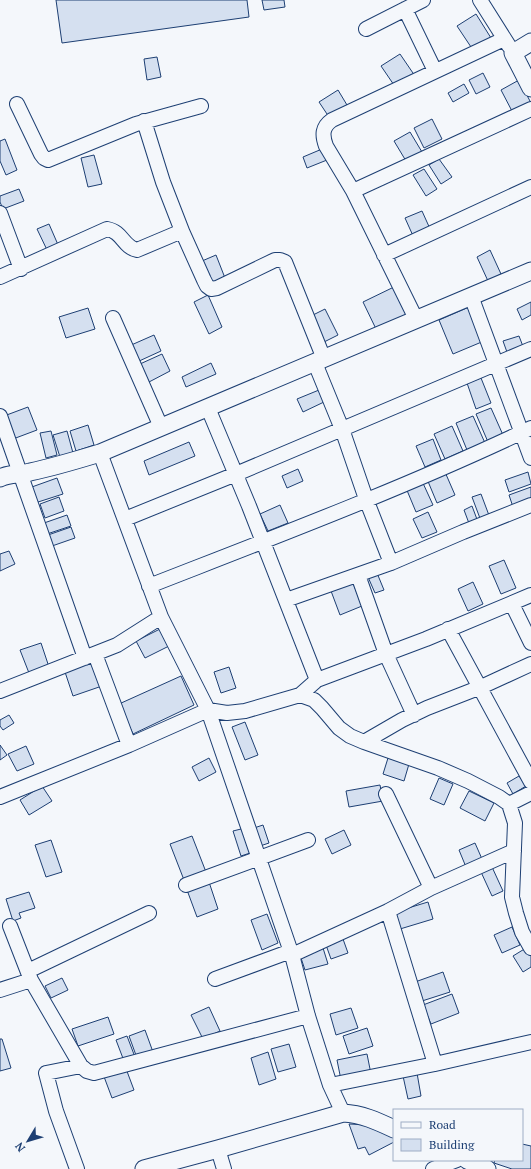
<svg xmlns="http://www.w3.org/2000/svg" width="531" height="1169" font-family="'PT Serif',serif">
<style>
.building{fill:#d5e0f0;stroke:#1d3f73}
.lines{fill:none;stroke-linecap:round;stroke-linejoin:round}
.minor-casing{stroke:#1d3f73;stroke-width:16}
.tertiary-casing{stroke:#1d3f73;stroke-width:19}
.minor{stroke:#f4f7fb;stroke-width:14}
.tertiary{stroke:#f4f7fb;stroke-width:17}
</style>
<rect width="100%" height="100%" fill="#f4f7fb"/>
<path class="building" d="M56,0H247L249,17L62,43Z
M262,0H284L285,7L264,10Z
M476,14L491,38L473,50L457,26Z
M400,54L415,76L396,88L381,66Z
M157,57L161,77L147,80L144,59Z
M483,73L490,87L476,94L469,80Z
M519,80L531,103L513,113L501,90Z
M464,84L469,93L453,102L448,93Z
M338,90L347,105L329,117L319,102Z
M432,119L442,139L424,148L414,128Z
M410,132L422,152L406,161L394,141Z
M5,139L17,170L6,175L0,161V141Z
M322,149L327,160L307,168L303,157Z
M94,155L102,184L88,187L81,158Z
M439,159L452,177L441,184L429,165Z
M424,169L437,189L426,196L413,175Z
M19,189L24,201L3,209L0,202V196Z
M422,211L431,231L414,238L405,218Z
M49,224L59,247L48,252L37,229Z
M490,250L501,274L488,281L477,257Z
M216,255L225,278L212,284L202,261Z
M396,286L410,315L377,331L363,302Z
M208,295L222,327L209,334L194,302Z
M531,302V315L522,320L517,309Z
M469,307L484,341L453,354L439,320Z
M88,308L95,329L66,338L59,317Z
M325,309L338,335L324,342L311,316Z
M154,335L161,351L137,362L129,346Z
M519,336L524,349L508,355L503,341Z
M162,354L170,371L149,382L140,364Z
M211,363L216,374L186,387L182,377Z
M481,378L491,403L476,409L467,383Z
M319,390L324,402L303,412L297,399Z
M28,407L37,430L13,439L4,416Z
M491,408L503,435L488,442L476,414Z
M473,416L485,443L467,450L456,423Z
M88,425L94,445L76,451L70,431Z
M452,426L463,451L445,459L434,434Z
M51,431L57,455L46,458L40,433Z
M67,431L73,453L60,457L53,435Z
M433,439L441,460L425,467L416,446Z
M189,442L195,456L149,475L144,461Z
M298,469L303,481L287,488L282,476Z
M445,472L455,495L437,503L427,479Z
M528,472L531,484L509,492L505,480Z
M57,478L63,494L35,503L29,488Z
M422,481L433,505L416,512L406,488Z
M531,487V501L513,507L509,495Z
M481,494L490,518L481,521L472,497Z
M59,497L64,511L45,518L40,504Z
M280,505L288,523L268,531L260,514Z
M472,506L478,522L470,526L464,510Z
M428,512L437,532L422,538L413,519Z
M67,515L71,526L47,534L44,523Z
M71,527L75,538L52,546L48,535Z
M9,551L15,564L0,571V554Z
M504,560L516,588L501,594L489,566Z
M377,573L384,590L375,593L368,577Z
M473,582L483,604L468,611L458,589Z
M353,583L362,606L340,615L331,591Z
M162,628L171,645L145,658L136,641Z
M41,643L49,667L29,673L20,650Z
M93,659L102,686L73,696L64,669Z
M229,667L236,688L221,693L214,672Z
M181,676L194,705L133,734L119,704Z
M9,715L14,723L3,730L0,726V720Z
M245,722L258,755L245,760L232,727Z
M0,745L7,755L0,760Z
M26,746L34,764L17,771L8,754Z
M209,758L216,772L199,781L192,767Z
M388,758L409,764L404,781L383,774Z
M519,776L526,786L513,794L507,783Z
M439,778L453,784L444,805L430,799Z
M380,785L383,801L349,807L346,791Z
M42,786L52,801L29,815L20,800Z
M469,791L494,803L485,821L460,808Z
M263,825L269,843L260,846L254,828Z
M245,828L253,852L241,856L233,831Z
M344,830L351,845L332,854L325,839Z
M192,836L206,872L184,880L170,844Z
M51,840L62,872L46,877L35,845Z
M475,843L482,859L466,867L459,850Z
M492,867L503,891L492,896L481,872Z
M209,882L218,909L197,917L187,890Z
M29,892L35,908L19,913L21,918L13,921L6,899Z
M428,902L433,919L400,929L395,912Z
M267,914L278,943L262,950L251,920Z
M512,927L520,945L502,953L494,935Z
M343,939L348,953L331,959L326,945Z
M323,948L328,964L305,970L300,955Z
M526,948L531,956V967L523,972L513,956Z
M443,972L450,992L422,1001L415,982Z
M62,978L68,990L51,998L45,986Z
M452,994L459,1013L431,1024L423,1005Z
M209,1007L220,1031L203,1039L191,1015Z
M351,1008L358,1028L336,1035L330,1014Z
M108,1017L114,1034L78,1046L72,1029Z
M367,1028L373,1046L349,1054L343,1036Z
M145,1030L153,1052L137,1058L129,1036Z
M127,1036L135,1057L124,1061L116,1040Z
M0,1039H2L11,1068L0,1071Z
M289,1044L296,1067L278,1072L271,1049Z
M268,1052L276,1079L259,1085L251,1058Z
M367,1054L371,1074L341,1080L337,1060Z
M125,1066L134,1090L112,1098L103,1074Z
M417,1073L421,1096L408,1099L403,1076Z
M349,1124L373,1125L394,1136V1142L369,1155L365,1147L358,1149Z
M522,1144L531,1146V1169H512L494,1163L495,1160H522Z"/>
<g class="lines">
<g class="minor-casing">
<path id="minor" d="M480,0L509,46
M405,9L435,71
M366,29L423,0
M17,104L41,154L44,158L48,160L136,124L201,106
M144,121L163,182L182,231
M353,191L531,109
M0,213L21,269
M384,255L531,187
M0,277L107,229C123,232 123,247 137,250L182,231L204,280L207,286L211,289L217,288L275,260H280L285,262L324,359
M471,296L531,458
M113,318L161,427
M416,319L353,191L326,146C322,135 322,127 332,120L504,39
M315,363L342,429L366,499L391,563
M208,408L249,506L317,680
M0,416L85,658
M100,453L161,617
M125,519L236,474L531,349
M358,575L386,654L414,715
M149,586C277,536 407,487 531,428
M286,600L391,563L463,532L531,505
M512,604L531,643
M448,629L531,782
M95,654L129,745
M0,691L117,645L161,617L208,710L227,713L245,711L300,695L314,700L322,708L339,728L350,736L364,742L438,768L468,781L499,797L509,804L515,823L512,897L516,913L522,932L531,948
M300,695L317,680L426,639L531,595
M364,742L402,720L427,708L481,687L531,664
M386,794L431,888L514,851
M0,797L129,745L208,710L292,955L308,1016L330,1085L343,1113
M509,804L531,793
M186,885L308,840
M388,911L435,1064L531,1042
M10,926L31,980L81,1066L87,1071L94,1073L308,1016
M292,955L388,911L431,888
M28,971L149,913
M215,979L291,951
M0,990L31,980
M330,1085L435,1064
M218,1149L224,1169
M77,1169L56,1111L46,1073L81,1066
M433,1169L457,1160"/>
</g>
<g class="tertiary-casing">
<path id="tertiary" d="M531,42L513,53L531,88
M0,478C9,473 20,475 30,472C54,467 77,460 100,453L531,271
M467,1160L487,1169
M144,1169L218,1149L343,1113C362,1114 377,1121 394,1129"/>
</g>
<use href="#minor" class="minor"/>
<use href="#tertiary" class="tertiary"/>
</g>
<rect x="393" y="1109" width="130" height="52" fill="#f4f7fb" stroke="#9eadc5"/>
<rect x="401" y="1122" width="20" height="6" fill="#f4f7fb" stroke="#9eadc5"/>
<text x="429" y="1129" font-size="12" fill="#1d3f73">Road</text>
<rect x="401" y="1139" width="20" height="12" fill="#d5e0f0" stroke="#9eadc5"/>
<text x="429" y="1149" font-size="12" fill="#1d3f73">Building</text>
<g transform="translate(28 1141) rotate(232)" stroke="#f4f7fb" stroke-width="3" paint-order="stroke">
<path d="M0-3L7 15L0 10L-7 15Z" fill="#1d3f73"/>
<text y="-6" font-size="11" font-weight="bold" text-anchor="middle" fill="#1d3f73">N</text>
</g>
</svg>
